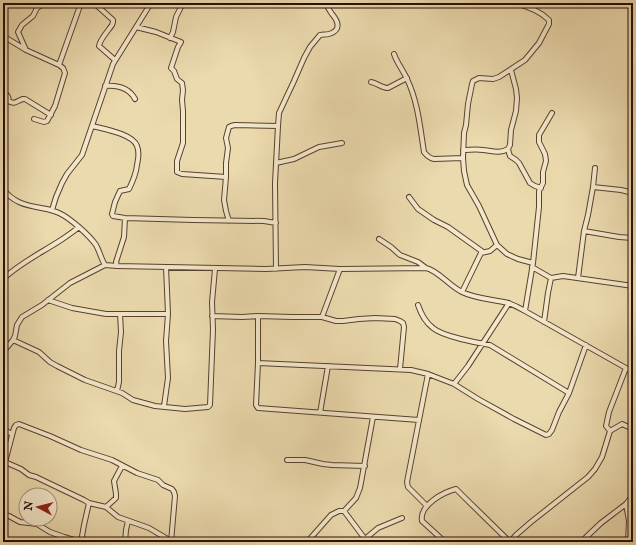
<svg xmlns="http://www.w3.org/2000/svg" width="636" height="545" font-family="'IM FELL English',serif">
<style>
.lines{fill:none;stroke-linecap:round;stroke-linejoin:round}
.street-casing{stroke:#5a402d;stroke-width:6}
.street{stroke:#f2e7ca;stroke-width:4}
</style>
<rect width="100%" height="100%" fill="#ebdaae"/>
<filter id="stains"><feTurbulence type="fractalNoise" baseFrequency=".005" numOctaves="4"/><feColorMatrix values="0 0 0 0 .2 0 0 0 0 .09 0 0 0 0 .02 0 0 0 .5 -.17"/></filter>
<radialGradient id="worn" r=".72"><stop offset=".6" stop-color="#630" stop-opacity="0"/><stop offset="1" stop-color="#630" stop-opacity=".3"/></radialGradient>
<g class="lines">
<g class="street-casing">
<path id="street" d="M94,3L113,20V22L112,25C108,31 100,39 99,46L115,60
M196,3L208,5
M514,3C527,6 540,11 549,20V24L539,43L525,60L499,77L493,79L479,78L473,81L472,84L468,104L466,125L464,133L463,158L464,171L467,185L479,206L497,245L507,254L518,259L533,263
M136,27L156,32L181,42L178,47L171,68L174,71L177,79L182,83L183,90L182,100L183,111V143L177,161V172L182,174L226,177
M3,36L26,50L59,65L63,68L65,73L55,106L47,121L44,122L34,119
M170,38L173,32L176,17L183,3
M26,50L18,32L22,25L33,16L37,8L45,3
M394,54C397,63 403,70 407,79C418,102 420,127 424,152C427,156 429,158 434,159L463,158
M59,65L81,3
M511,70L516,89L517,98L516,111L511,130L510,145L508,149L509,153L510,156L516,160L519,163L530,183L535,186L541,188
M371,82C377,83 382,88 388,88L407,78
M105,86C117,85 129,88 135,99
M3,91C6,94 10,97 8,101C16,105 16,101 23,99H25L51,115
M632,103L633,104
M92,126C104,129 133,134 137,146C140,153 138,159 137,165C136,174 133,181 129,189L120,191L115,202L112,214L113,216L125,218L193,220L264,221L276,223
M463,150C470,150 476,149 483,150C492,151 500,154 508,149
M276,163L294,159L319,147L325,146L342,143
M593,187L621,190L633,193
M3,189C13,202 24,205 41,208C47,209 53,210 59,213C70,218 89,235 96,245C100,252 101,259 105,265
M409,197L418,209L434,220L448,227L483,252
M52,210L56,197L62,183L67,174L82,155L113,64L151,3
M229,221L226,211L224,200L226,177V163L228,148L226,138L229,127L231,126L235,125L278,126
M584,231L619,237L633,238
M379,239L391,247L400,255L418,262L426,268
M117,266L116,262L124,237L125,218
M532,267L551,278
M276,269L275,183L278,126L279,113L294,81L304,58L310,47L320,35C323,34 326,35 329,34C342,30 338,21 332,14C329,10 328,6 324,3
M578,278L584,231L588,215L593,187L595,168
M3,279C20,263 41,253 61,240C67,236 73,232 79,227
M462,292L481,253L490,251L497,245
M48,300L72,308L106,314H168
M418,305C421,314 425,322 433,328C442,336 477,343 490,345L569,393
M525,311L533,263L539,207V191L543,183V172L546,161L545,154L539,142V135L552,113
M212,316L242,317L258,316L292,317H322L336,321H343L359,319L375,318L395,319L400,321L403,323L404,327L400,369
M258,316V363L256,405L258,408L419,420
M322,317L340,269
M544,322L548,293L551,278L563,276L633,286
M13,340L39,352L50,362L57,366L85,380L122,393L133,400L155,406L185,409L208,407L210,405L213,329L212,302L215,269
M3,352L13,340L15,336L17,325L22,317L42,305L70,283L105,265L117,266L266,269L305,267L340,269L426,268C439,271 449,286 462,292C476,299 493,299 508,303C514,305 520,308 525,311L633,372
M258,363L411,370L428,374L454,384L478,399L514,419L546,435L549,434L552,430L559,412L569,393L586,345
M454,384L468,366L509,303
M117,391L119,382V351L121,332L120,314
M164,406L168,378L166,341L168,314L166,267
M320,413L328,366
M3,429L12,434
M610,431L606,426L609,412L626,368
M287,460H305L323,464L332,465L365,466
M5,462L21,469L29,475L36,477L84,500L89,503L106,507L118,517L149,528L171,541
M3,470L14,428L16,425L19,424L50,436L81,450L112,460L137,473L158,480L163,485L172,489L174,492L175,496L171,542
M626,504L629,521L628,542
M427,506L408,487L407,482L428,374
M106,507L116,498V494L114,481L122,466
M344,511L356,498L360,488L373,417
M3,515L9,516L20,522L37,524L50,532L64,537L81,542
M365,539L378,528L402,518
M81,542L84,525L89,503
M125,542L126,530L128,521
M307,542L331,515L339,511H344L365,539L369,542
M445,542L422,521C419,505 444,492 456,489L464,497L510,542L516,535L531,522L588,477L595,469L602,457L610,431L622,424L633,429
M581,542L601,523L626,504L633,495"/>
</g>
<use href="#street" class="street"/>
</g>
<rect width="636" height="545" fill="none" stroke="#ebdaae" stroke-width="16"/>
<rect x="4" y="4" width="628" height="537" fill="none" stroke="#2a0d02" stroke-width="2"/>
<rect x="8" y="8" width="620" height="529" fill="none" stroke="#2a0d02"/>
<g transform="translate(38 507) rotate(277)"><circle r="19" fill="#f2e7ca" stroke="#a2907a"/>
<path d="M0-3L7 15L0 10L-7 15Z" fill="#8f2418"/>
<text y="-6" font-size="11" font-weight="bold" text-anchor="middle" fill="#2a0d02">N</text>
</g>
<rect width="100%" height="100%" filter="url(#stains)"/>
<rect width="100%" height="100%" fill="url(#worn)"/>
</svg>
